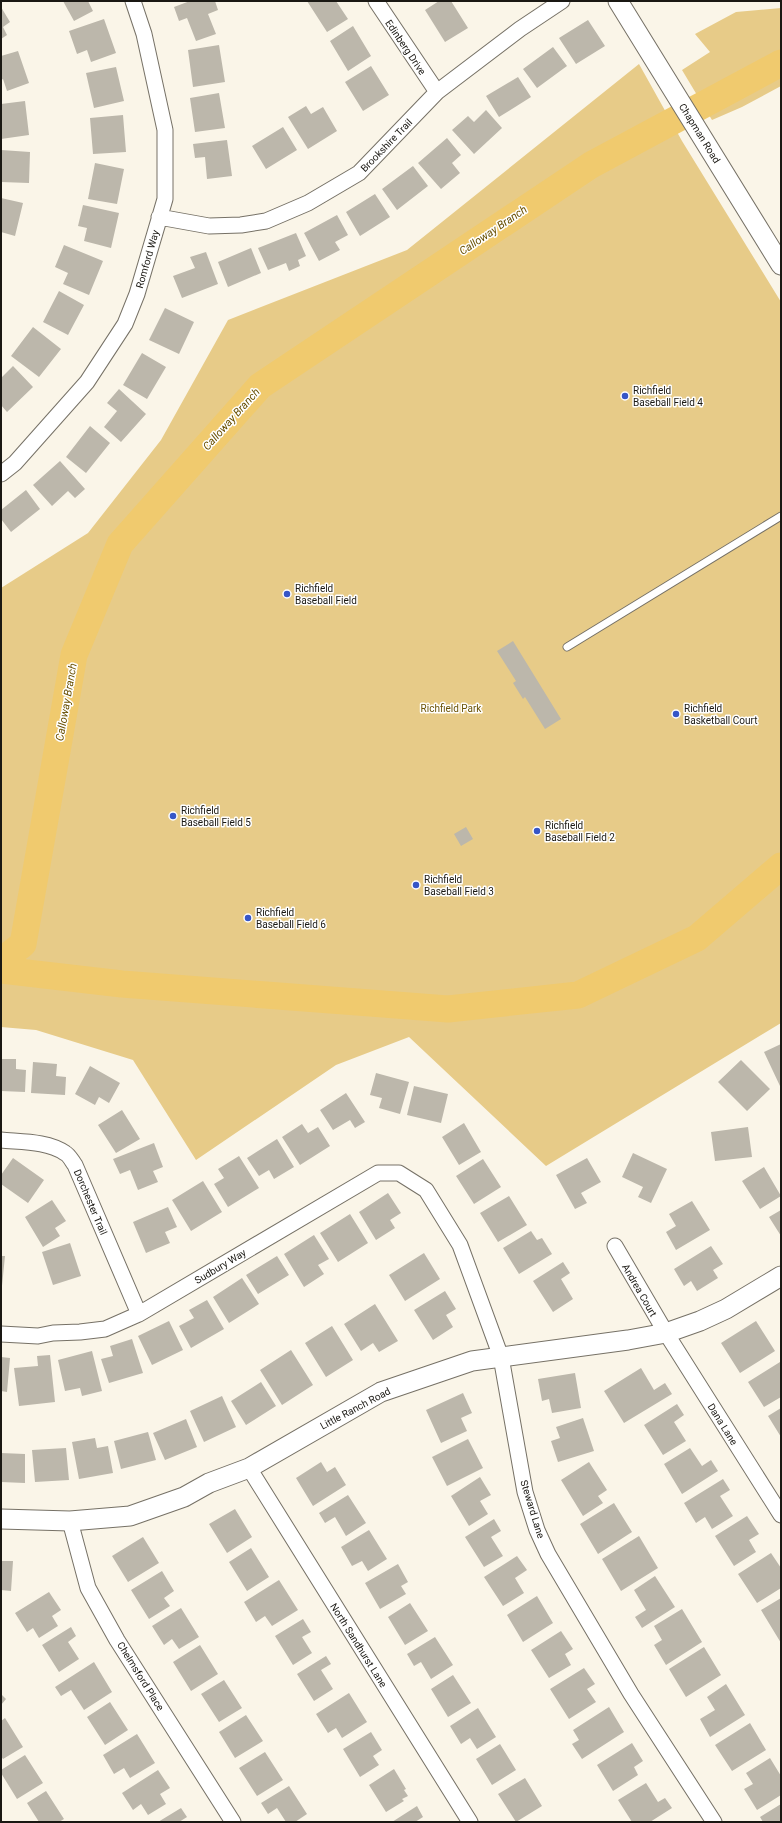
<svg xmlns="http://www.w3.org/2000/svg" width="782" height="1823" font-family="Roboto,sans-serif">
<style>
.green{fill:#e7cb88}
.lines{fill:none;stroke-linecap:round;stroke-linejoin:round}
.river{stroke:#f0ca6e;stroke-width:27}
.building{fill:#bcb7ab}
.service-casing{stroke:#767166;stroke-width:9}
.minor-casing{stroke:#767166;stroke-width:17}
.tertiary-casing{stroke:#767166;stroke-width:21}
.service{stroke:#fff;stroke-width:7}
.minor{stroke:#fff;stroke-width:15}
.tertiary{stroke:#fff;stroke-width:19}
.poi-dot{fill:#3656c7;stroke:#fff;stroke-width:1.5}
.labels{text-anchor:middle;stroke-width:3;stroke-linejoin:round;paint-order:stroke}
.street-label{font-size:10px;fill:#1a1813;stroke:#fff}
.poi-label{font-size:10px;fill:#1a1813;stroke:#fff;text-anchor:start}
.park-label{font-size:10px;fill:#6b5307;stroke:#fff}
.water-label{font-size:11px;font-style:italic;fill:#684f02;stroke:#fff}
</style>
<rect width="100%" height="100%" fill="#faf5e8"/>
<path class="green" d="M781,8V86L742,107L712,120L682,70L710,52L695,34L736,12Z
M639,64L682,141L781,302V1023L546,1166L409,1037L336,1065L196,1160L133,1060L36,1030L1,1027V588L88,533L161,440L228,320L407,250Z"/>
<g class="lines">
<path class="river" d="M1,961L23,944L74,655L120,544L260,386L591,165L781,63
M1,970L122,984L448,1009L578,995L697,938L781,866"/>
</g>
<path class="building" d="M63,1H88L93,11L74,21Z
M190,1H215L218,10L208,14L216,34L196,41L187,18L179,21L174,7Z
M307,1H336L348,19L327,32Z
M439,1H451L468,28L445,42L425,10Z
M1,7L10,22L3,27L7,35L1,39Z
M104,19L116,53L91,62L87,50L77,54L69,31Z
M588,20L605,46L576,64L559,38Z
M353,26L371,56L348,71L330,41Z
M219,45L225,82L193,87L188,50Z
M553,47L567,66L537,88L523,69Z
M18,51L29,83L7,91L3,79L1,80V56Z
M371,66L389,95L363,111L345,82Z
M116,67L124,101L94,108L86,73Z
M518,77L531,97L499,117L486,96Z
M219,93L225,128L195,132L190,98Z
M25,101L29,135L1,139V104Z
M306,106L311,114L323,107L337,131L308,149L288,117Z
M486,110L502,128L474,154L452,130L468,116L474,122Z
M123,115L126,152L93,154L90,118Z
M283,127L297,150L266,169L252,146Z
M447,138L461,155L452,163L460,173L441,189L418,163Z
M227,140L232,176L207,179L205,157L195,158L193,144Z
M1,150L30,152L29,183L1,182Z
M95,163L124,169L117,204L88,199Z
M413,166L428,186L397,210L382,189Z
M375,194L390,217L360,236L346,212Z
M1,198L23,203L15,236L1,232Z
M83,205L119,213L111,248L84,241L87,228L78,226Z
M337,215L348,235L335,242L340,250L319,261L304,233Z
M296,233L306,256L298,260L300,266L289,271L286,263L268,270L258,248Z
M64,245L103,261L89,295L63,284L68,273L55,267Z
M251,248L261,273L228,287L218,262Z
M206,252L218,284L182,298L173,276L195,268L190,257Z
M59,291L84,305L68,335L43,322Z
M165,308L194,322L179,354L149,340Z
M33,327L61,349L39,377L11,356Z
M142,353L166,367L147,399L123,385Z
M13,366L33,387L7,412L1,405V378Z
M119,389L146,414L121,442L104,427L117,411L107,403Z
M90,426L110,443L86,473L66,457Z
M60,461L85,489L75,498L68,491L52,506L33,485Z
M26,490L40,509L11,532L1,519V510Z
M513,641L561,719L545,729L525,697L523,699L513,683L516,681L497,651Z
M466,827L473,839L461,846L454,834Z
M781,1044V1086H780L764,1052Z
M1,1059H16V1069L26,1070L25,1092L1,1091Z
M741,1060L770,1089L747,1111L718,1082Z
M33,1062L57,1064L56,1076L66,1077L65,1095L31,1093Z
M90,1066L120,1083L109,1103L99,1097L95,1105L75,1094Z
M376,1073L409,1082L400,1114L379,1108L382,1098L370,1095Z
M414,1086L448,1094L441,1123L407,1115Z
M346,1093L365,1122L355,1128L350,1120L333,1130L320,1110Z
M122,1110L140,1139L116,1153L98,1125Z
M464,1123L481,1152L459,1165L442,1137Z
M302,1124L308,1133L318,1127L330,1146L300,1165L282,1137Z
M748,1127L752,1157L715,1161L711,1132Z
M277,1139L294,1167L274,1179L269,1170L259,1176L247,1158Z
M154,1143L163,1167L153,1171L158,1182L138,1190L130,1170L120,1174L113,1159Z
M633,1153L667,1169L651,1203L638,1197L643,1187L622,1177Z
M239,1156L259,1188L228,1207L214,1184L224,1178L218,1169Z
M13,1158L44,1180L28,1203L1,1184V1175Z
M587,1158L601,1182L581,1193L587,1203L575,1209L556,1175Z
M483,1159L501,1187L474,1204L456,1176Z
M764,1167L781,1196L760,1209L742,1181Z
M203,1181L222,1212L191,1231L172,1200Z
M388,1193L401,1213L390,1220L395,1228L376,1240L359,1212Z
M509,1196L527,1225L498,1242L480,1213Z
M52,1200L66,1221L55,1228L60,1236L43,1247L25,1217Z
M692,1201L710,1230L676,1250L666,1232L676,1226L669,1214Z
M168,1207L177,1227L165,1232L170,1243L146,1253L133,1222Z
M781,1210V1236L769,1217Z
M350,1214L368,1243L338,1262L320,1233Z
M531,1231L537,1240L542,1238L552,1254L519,1274L503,1248Z
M314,1235L329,1259L318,1265L324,1274L304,1287L284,1254Z
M70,1243L81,1276L53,1285L42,1252Z
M711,1246L723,1264L713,1270L718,1278L697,1291L691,1281L684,1286L674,1269Z
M424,1253L440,1279L405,1301L389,1275Z
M1,1256H5L2,1286H1Z
M277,1256L289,1275L258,1294L246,1275Z
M563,1262L570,1273L561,1279L573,1299L553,1312L533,1281Z
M242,1278L259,1304L229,1323L213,1297Z
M445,1291L456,1309L446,1315L453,1327L433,1340L414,1310Z
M207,1300L224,1329L191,1348L179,1326L194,1318L189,1310Z
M375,1304L398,1341L379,1352L373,1343L361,1351L344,1324Z
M169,1321L183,1350L152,1365L138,1336Z
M756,1321L775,1351L740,1373L721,1343Z
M332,1326L353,1360L326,1377L305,1343Z
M132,1339L143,1373L109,1383L101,1359L113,1356L110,1346Z
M291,1350L313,1385L282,1405L260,1370Z
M92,1351L102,1391L82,1396L80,1388L65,1391L58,1360Z
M50,1355L55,1402L19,1406L14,1368L38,1366L37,1356Z
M1,1357L10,1358L7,1392L1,1391Z
M780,1362L781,1397L764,1407L748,1382Z
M641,1368L654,1390L665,1383L672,1394L624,1423L604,1391Z
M575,1373L581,1408L552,1413L549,1399L542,1401L538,1379Z
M261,1382L276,1406L246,1425L231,1401Z
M463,1393L472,1413L461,1418L467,1431L441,1443L426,1410Z
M222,1396L236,1427L204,1442L190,1411Z
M677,1404L684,1415L674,1422L686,1441L663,1455L644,1425Z
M781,1408V1437L768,1416Z
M583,1418L594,1451L558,1462L551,1441L560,1438L556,1427Z
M186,1419L197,1447L165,1460L153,1433Z
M148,1432L156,1460L121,1469L114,1441Z
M95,1438L97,1448L108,1446L113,1473L79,1479L72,1442Z
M468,1439L483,1468L447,1486L432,1457Z
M66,1448L69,1480L35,1482L32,1450Z
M690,1448L702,1466L711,1460L718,1471L682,1494L664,1464Z
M1,1453L25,1454V1483L1,1482Z
M321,1462L327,1472L335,1467L346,1485L313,1506L296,1478Z
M589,1462L607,1490L598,1496L603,1503L583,1516L561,1480Z
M480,1477L491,1495L480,1501L488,1514L469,1526L451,1496Z
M723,1479L730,1490L720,1496L733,1516L712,1529L705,1517L696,1523L684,1503Z
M348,1495L366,1523L346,1536L335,1517L325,1523L319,1513Z
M614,1503L632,1532L598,1554L580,1524Z
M235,1509L252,1537L227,1553L209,1524Z
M747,1516L759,1534L749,1540L756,1552L734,1566L715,1536Z
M494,1519L501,1531L491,1537L503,1556L484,1567L465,1537Z
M369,1530L387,1559L368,1571L362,1561L352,1566L341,1547Z
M639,1536L658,1568L621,1591L602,1559Z
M143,1537L159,1563L128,1582L112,1556Z
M251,1548L269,1577L247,1591L229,1562Z
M771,1553L781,1568V1588L757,1603L738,1574Z
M517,1556L527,1570L515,1578L524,1593L503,1606L484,1577Z
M1,1561H13L11,1591L1,1590Z
M398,1564L408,1582L401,1586L406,1594L380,1609L365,1583Z
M162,1571L174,1591L164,1598L170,1606L149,1619L131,1590Z
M655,1576L675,1607L642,1628L635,1617L646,1610L634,1590Z
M279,1580L298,1610L272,1626L265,1616L256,1622L244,1602Z
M49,1592L61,1610L52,1616L58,1626L39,1638L33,1628L27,1632L15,1613Z
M537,1596L553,1623L523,1642L507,1615Z
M781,1598V1643L761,1610Z
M410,1603L428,1631L405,1645L388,1617Z
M181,1608L199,1637L179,1649L172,1639L164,1645L152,1626Z
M682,1609L702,1642L666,1665L654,1645L662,1640L654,1626Z
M303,1619L311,1632L302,1637L312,1653L293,1665L275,1636Z
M71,1627L76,1636L68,1642L79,1659L59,1672L42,1645Z
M561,1631L573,1649L565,1654L571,1665L549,1678L531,1650Z
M435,1637L453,1665L431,1679L421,1662L414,1666L407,1654Z
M200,1645L218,1674L191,1691L173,1662Z
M704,1647L721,1675L686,1697L669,1669Z
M326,1656L331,1664L321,1670L333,1689L314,1701L297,1674Z
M94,1662L112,1692L84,1710L71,1690L61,1696L55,1687Z
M584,1668L595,1684L587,1689L596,1702L569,1719L550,1689Z
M453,1675L471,1703L448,1717L431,1689Z
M224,1680L242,1708L219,1722L201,1694Z
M726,1684L745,1715L710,1737L700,1719L715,1710L707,1697Z
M349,1693L367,1722L342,1738L336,1728L328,1733L316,1714Z
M1,1694L6,1699L1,1705Z
M110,1702L128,1730L105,1745L87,1717Z
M609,1707L624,1732L582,1759L572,1744L579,1740L573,1730Z
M478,1708L496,1737L477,1749L470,1738L461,1744L450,1726Z
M246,1715L263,1741L235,1758L219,1732Z
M5,1718L23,1747L3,1759L1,1756V1721Z
M750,1723L766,1750L732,1771L715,1745Z
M371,1732L382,1750L373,1756L379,1765L360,1777L343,1749Z
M137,1734L155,1763L130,1778L124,1768L114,1774L103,1755Z
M632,1743L643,1761L634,1767L638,1775L613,1791L597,1765Z
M500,1744L516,1770L492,1785L476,1759Z
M265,1752L283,1780L257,1796L239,1768Z
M25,1755L43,1783L17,1799L1,1773V1770Z
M770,1758L781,1776V1795L757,1810L744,1789L753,1784L746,1773Z
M394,1769L406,1789L404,1790L408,1796L402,1799L404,1801L386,1812L369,1785Z
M158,1770L170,1788L160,1794L166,1804L148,1815L141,1804L133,1810L122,1793Z
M525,1778L542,1806L516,1822L498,1794Z
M646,1783L658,1802L665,1798L672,1808L650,1822H632L618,1800Z
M289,1786L307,1814L295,1822H286L277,1808L268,1814L261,1803Z
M46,1791L64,1819L59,1822H39L27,1803Z
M781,1804V1822H763L760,1817Z
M417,1806L423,1817L415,1822H392Z
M181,1808L187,1817L179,1822H158Z"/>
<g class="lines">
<g class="service-casing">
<path id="service" d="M567,647L781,516"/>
</g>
<g class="minor-casing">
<path id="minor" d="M376,1L437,92
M159,217L209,226L241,225L266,221L308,203L359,173L437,92L520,29L562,1
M1,474L15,463L87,382L125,324L137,294L165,199V130L144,34L133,1
M1,1140C21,1142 48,1141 65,1153C69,1155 72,1161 75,1165L139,1314
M615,1246L666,1333L781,1515
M1,1334L38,1336L53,1333L80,1332L105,1329L139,1314L378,1173H399L426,1190L460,1245L501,1357L525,1492L537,1530L548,1554L631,1694L714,1822
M249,1468L470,1822
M70,1521L88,1588L117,1640L233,1822"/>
</g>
<g class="tertiary-casing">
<path id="tertiary" d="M618,1L781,265
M1,1519L70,1521L130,1516L184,1497L209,1483L249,1468L381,1392L472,1361L628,1340L666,1333L700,1321L726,1309L781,1276"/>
</g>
<use href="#service" class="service"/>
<use href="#minor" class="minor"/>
<use href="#tertiary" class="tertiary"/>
</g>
<g class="poi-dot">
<circle cx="625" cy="396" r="4"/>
<circle cx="287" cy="594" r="4"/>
<circle cx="676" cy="714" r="4"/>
<circle cx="173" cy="816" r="4"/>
<circle cx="537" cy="831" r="4"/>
<circle cx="416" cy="885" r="4"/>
<circle cx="248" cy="918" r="4"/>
</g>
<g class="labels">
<g class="street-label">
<text transform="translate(406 47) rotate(56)" y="4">Edinberg Drive</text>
<text transform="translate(700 133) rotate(58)" y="4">Chapman Road</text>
<text transform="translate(386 145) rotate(-46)" y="4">Brookshire Trail</text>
<text transform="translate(147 259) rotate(-74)" y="4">Romford Way</text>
<text transform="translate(91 1202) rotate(67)" y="4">Dorchester Trail</text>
<text transform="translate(220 1266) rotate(-31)" y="4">Sudbury Way</text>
<text transform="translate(640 1290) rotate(60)" y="4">Andrea Court</text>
<text transform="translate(355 1408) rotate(-28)" y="4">Little Ranch Road</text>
<text transform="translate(723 1424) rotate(58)" y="4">Dana Lane</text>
<text transform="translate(533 1509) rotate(73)" y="4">Steward Lane</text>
<text transform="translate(359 1645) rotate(58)" y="4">North Sandhurst Lane</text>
<text transform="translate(141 1676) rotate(58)" y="4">Chelmsford Place</text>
</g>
<g class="poi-label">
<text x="633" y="394">Richfield<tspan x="633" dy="12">Baseball Field 4</tspan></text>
<text x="295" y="592">Richfield<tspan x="295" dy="12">Baseball Field</tspan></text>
<text x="684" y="712">Richfield<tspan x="684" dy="12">Basketball Court</tspan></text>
<text x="181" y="814">Richfield<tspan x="181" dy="12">Baseball Field 5</tspan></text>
<text x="545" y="829">Richfield<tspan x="545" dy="12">Baseball Field 2</tspan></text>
<text x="424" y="883">Richfield<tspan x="424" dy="12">Baseball Field 3</tspan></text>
<text x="256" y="916">Richfield<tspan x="256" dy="12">Baseball Field 6</tspan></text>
</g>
<g class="park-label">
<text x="451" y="712">Richfield Park</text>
</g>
<g class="water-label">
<text transform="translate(493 230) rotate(-34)" y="4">Calloway Branch</text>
<text transform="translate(231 419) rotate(-48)" y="4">Calloway Branch</text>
<text transform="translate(66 702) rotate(-80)" y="4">Calloway Branch</text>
</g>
</g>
<rect width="782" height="1823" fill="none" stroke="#1a1813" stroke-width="4"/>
</svg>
